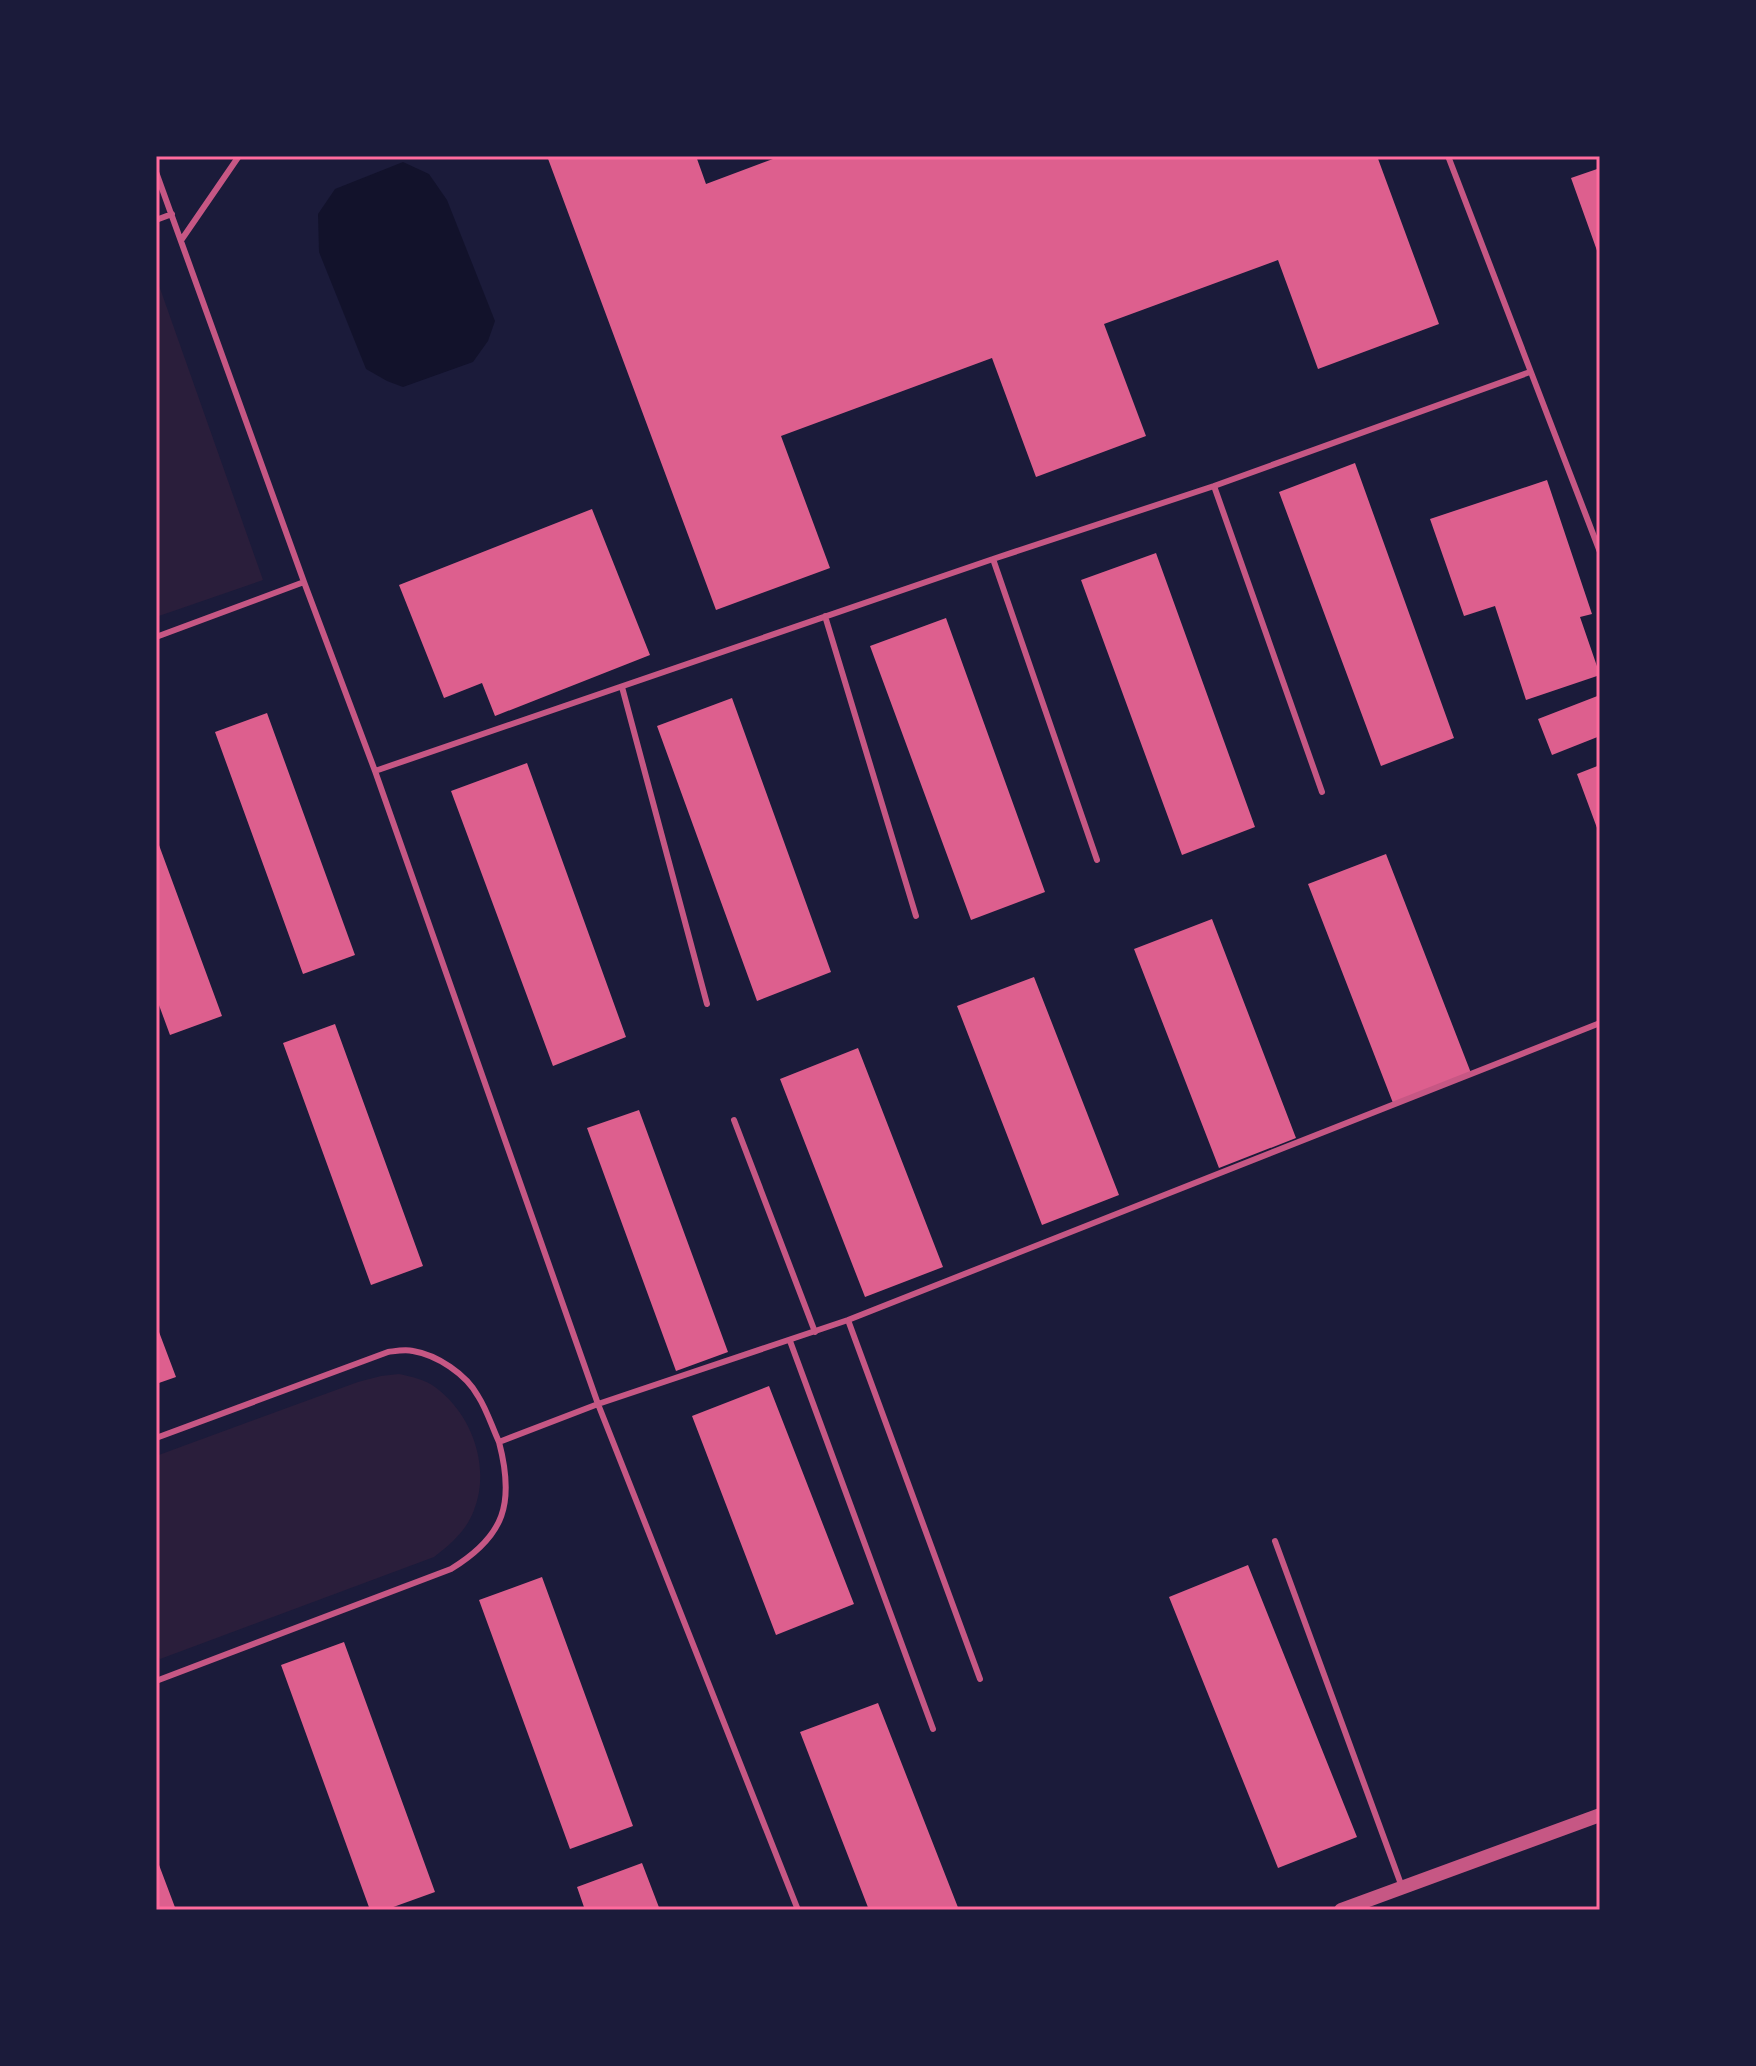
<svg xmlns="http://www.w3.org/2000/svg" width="1756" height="2066" font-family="'Sofia Sans Condensed',sans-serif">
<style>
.green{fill:#2a1e3b}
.water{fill:#12122b}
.building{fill:#dd5f8e}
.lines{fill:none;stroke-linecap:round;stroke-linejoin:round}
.service{stroke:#c65784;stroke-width:6}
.tertiary{stroke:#c65784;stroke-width:14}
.neatline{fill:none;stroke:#ff6b9d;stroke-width:3}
</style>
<rect width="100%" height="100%" fill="#1b1b3a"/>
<path class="green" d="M156,277L263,580L156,617Z
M399,1374C412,1377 424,1379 435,1387C472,1414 491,1467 474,1510C467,1530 451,1544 434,1557L160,1659L156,1647V1456L358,1382L381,1376Z"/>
<path class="water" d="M403,162L429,174L447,200L495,321L488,341L473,362L403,387L387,381L366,369L319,252L318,214L335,189Z"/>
<path class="building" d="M547,156H696L706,184L781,156H1377L1439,324L1318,369L1278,260L1104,324L1146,436L1036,477L992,358L781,436L830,568L716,610Z
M1600,168V259L1571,178Z
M1355,463L1454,738L1381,766L1279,492Z
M1547,480L1592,614L1580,617L1600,675L1526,700L1495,606L1464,616L1430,519Z
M592,509L650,655L495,716L482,683L444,698L399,585Z
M1156,553L1255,827L1182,855L1081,580Z
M946,618L1045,892L971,920L870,646Z
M1600,695V736L1552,755L1538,719Z
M732,698L831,972L757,1001L657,726Z
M267,713L355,955L303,974L215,732Z
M527,763L626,1037L553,1066L451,791Z
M1600,765V836L1577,774Z
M156,837L222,1016L170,1035L156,997Z
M1386,854L1471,1073L1393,1103L1308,884Z
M1212,919L1296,1138L1219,1168L1134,949Z
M1034,977L1119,1195L1042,1225L957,1006Z
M335,1024L423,1266L371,1285L283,1043Z
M858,1048L943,1267L865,1297L780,1079Z
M639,1110L728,1352L676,1371L587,1128Z
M156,1324L176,1377L156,1384Z
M769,1386L854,1604L776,1635L692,1416Z
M1248,1565L1357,1837L1278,1868L1169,1597Z
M542,1577L633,1826L570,1849L479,1600Z
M344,1642L435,1892L385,1910H370L281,1665Z
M878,1703L959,1910H869L800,1732Z
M156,1857L176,1910H156Z
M642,1863L660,1910H585L577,1887Z"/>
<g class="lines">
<path class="service" d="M1448,156L1600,552
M156,172L304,582L375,771L598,1404L798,1910
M156,220L172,214
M182,239L239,156
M1214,486L1322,792
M993,559L1097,860
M825,616L916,916
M156,637L304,582
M622,687L707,1004
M375,771L993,559L1214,486L1530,372
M734,1120L815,1332
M848,1320L980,1679
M790,1341L933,1729
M156,1438L388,1352C396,1351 405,1349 413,1351C437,1355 466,1374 478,1396C487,1410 492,1427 499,1442L598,1404L848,1320L1600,1023
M1275,1541L1402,1887
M156,1681L451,1569C505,1536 515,1503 499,1442"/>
<path class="tertiary" d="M1341,1910L1600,1815"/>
</g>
<rect width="1756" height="2066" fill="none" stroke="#1b1b3a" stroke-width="316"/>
<rect x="158" y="158" width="1440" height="1750" class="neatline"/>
</svg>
